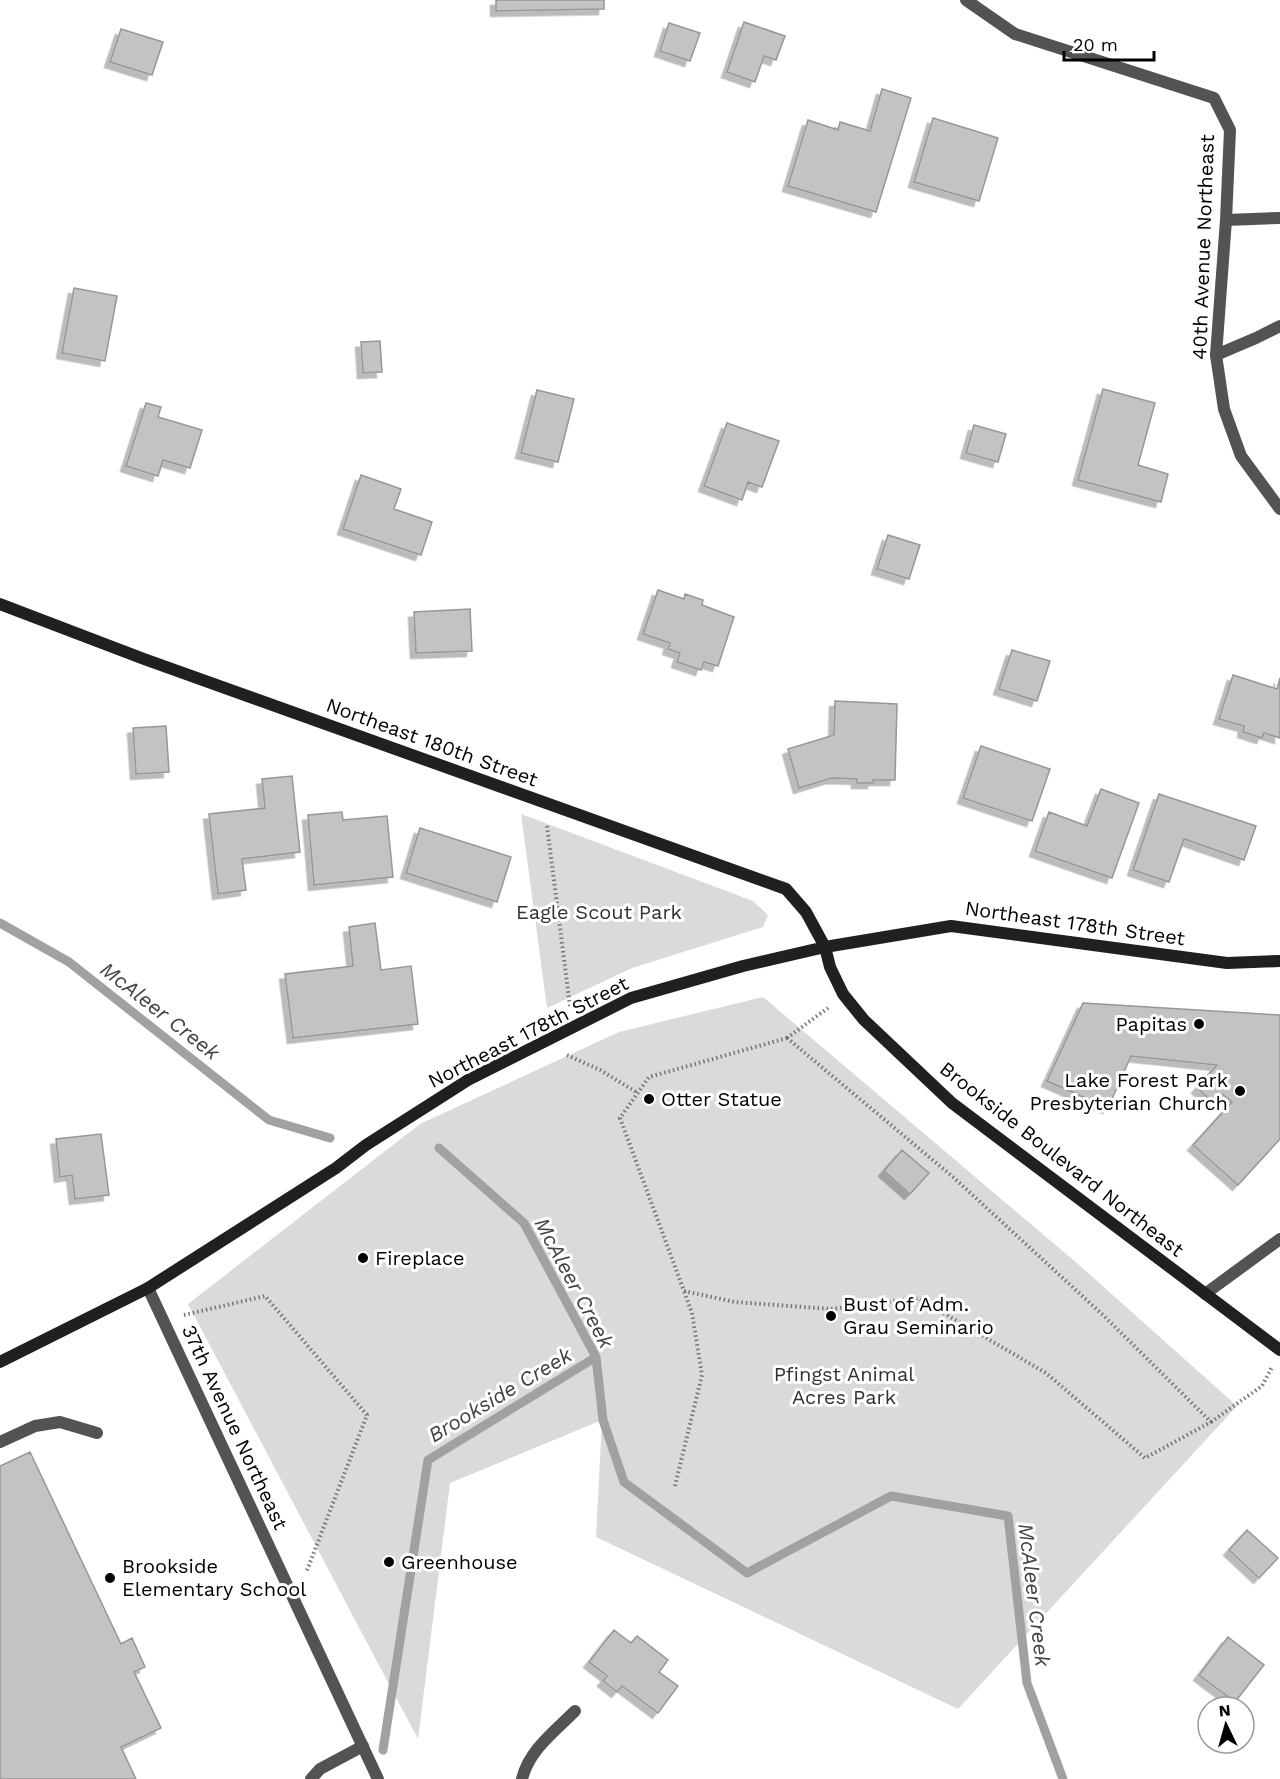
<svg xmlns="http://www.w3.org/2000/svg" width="1280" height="1779" font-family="'Work Sans',sans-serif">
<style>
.green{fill:#dadada}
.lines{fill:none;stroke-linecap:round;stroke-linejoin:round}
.stream{stroke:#a1a1a1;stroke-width:9}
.building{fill:#c3c3c3;stroke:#979797;stroke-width:1.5;filter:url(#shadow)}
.path{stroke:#757575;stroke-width:4;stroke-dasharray:1.5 3;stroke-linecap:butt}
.lane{stroke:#535353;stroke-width:12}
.street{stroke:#535353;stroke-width:12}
.secondary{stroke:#202020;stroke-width:12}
.poi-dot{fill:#000;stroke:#fff;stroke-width:2}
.labels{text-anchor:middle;stroke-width:6;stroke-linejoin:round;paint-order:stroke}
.street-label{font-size:20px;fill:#000;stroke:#fff}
.park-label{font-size:20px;fill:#313131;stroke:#fff}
.poi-label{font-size:20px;fill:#000;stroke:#fff;text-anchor:start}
.water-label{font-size:21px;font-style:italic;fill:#424242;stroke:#fff}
</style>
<defs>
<filter id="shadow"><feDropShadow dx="-5.5" dy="5.5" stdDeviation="0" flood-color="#0004"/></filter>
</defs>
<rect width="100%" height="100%" fill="#fff"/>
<path class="green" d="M521,814L753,901L768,915L763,927L632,968L547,1008Z
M763,997L1078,1264L1237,1406L958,1709L596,1537L602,1420L450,1483L418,1739L188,1304L420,1124L619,1032Z"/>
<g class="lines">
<path class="stream" d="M0,923L69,962L269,1120L330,1138
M439,1148L524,1223L596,1357L603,1420L624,1482L747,1573L891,1496L1008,1516L1027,1683L1063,1779
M383,1750L428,1460L596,1357"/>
</g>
<path class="building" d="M496,0H604V9L496,11Z
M744,22L785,36L776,60L764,56L755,82L727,72Z
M669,23L700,33L690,61L660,51Z
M121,29L163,42L152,75L110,62Z
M882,89L911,98L876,212L788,186L808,120L838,130L840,122L870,131Z
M933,118L998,138L979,201L914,182Z
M74,288L117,296L105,361L62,353Z
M380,341L382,372L363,373L361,342Z
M1103,389L1155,403L1138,465L1168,474L1161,502L1078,480Z
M537,390L574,399L558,462L521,453Z
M146,403L161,407L158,417L202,430L190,468L163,460L158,476L126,466Z
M727,423L779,441L762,487L748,482L742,500L704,486Z
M974,425L1006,434L998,462L966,453Z
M361,475L401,489L394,509L432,522L421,555L343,529Z
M888,535L920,545L909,579L877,569Z
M658,590L684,599L685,594L703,600L702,605L734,617L718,666L704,662L701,670L677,662L680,653L668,649L670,643L643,634Z
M470,609L472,651L416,653L414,612Z
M1012,650L1050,661L1037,701L999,689Z
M1233,675L1277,689L1280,678V738L1264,733L1262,738L1243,732L1244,726L1219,719Z
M835,701L897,704L895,780H873V783H857V779L832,778L799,788L788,749L834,735Z
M166,726L169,772L136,774L133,728Z
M981,746L1050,769L1032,821L963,798Z
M292,776L300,852L242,859L246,890L218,894L209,814L265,808L262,779Z
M1101,789L1139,803L1112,878L1035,851L1049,812L1087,826Z
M1159,794L1256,826L1244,860L1184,839L1169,882L1133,870Z
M342,812L343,820L387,816L393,877L314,885L308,815Z
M420,828L511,857L497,902L406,873Z
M375,923L381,970L411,966L418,1024L293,1038L285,974L353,966L349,927Z
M1083,1003L1280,1015V1139L1238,1185L1193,1145L1232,1102L1222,1094L1214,1103L1197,1088L1217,1065L1131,1056L1108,1108L1047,1081Z
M101,1134L109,1195L75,1199L72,1175L60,1177L56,1139Z
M902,1150L929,1173L910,1194L884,1171Z
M30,1452L121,1644L132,1638L145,1667L134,1672L161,1728L121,1747L136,1779H0V1466Z
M1247,1530L1278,1558L1259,1578L1229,1550Z
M614,1630L631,1643L637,1636L668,1660L659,1672L678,1686L658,1713L622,1686L617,1692L603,1681L607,1676L589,1662Z
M1228,1637L1264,1665L1235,1702L1199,1675Z"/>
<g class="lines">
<path class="path" d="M547,826L570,1006
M787,1038L953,1177L1104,1316L1211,1422L1145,1458L1046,1373L918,1298L831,1309L735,1302L684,1291L620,1118L649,1077Z
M787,1038L828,1008
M567,1055L600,1070L638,1093
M184,1315L265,1296L367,1415L306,1573
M1211,1422L1262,1386L1272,1367
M675,1486L702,1375L692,1313L684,1291"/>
<path class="lane" d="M1226,220L1280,218
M1216,355L1256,338L1280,326
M1205,1294L1280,1239
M0,1442L35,1426L60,1422L97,1433
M311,1779L320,1769L363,1746
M522,1779C529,1750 555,1731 575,1711"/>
<path class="street" d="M966,0L1015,34L1214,98L1230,130L1226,220L1216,355L1224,409L1241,456L1280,509
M148,1288L378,1779"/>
<path class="secondary" d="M0,604L144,659L786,889L806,912L825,947L830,967L843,994L864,1020L952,1103L1280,1350
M0,1362L148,1288L336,1168L366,1145L468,1080L631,998L743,966L825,947L951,926L1227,963L1280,961"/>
</g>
<g class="poi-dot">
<circle cx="1199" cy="1024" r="6"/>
<circle cx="1240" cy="1091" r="6"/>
<circle cx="649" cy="1099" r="6"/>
<circle cx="363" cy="1258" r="6"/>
<circle cx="831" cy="1316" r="6"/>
<circle cx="389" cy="1562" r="6"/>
<circle cx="110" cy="1578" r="6"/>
</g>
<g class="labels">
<g class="street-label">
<text transform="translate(1203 247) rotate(-88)" y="7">40th Avenue Northeast</text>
<text transform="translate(432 742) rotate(20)" y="7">Northeast 180th Street</text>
<text transform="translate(1075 923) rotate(8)" y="7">Northeast 178th Street</text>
<text transform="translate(528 1032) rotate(-27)" y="7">Northeast 178th Street</text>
<text transform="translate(1062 1159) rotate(38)" y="7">Brookside Boulevard Northeast</text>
<text transform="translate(235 1427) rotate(65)" y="7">37th Avenue Northeast</text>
</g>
<g class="park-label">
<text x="599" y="919">Eagle Scout Park</text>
<text x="844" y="1381">Pfingst Animal<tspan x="844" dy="23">Acres Park</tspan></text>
</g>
<g class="poi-label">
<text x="1187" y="1031" text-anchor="end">Papitas</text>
<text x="1228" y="1087" text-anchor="end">Lake Forest Park<tspan x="1228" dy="23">Presbyterian Church</tspan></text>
<text x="661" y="1106">Otter Statue</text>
<text x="375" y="1265">Fireplace</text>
<text x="843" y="1311">Bust of Adm.<tspan x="843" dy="23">Grau Seminario</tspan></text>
<text x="401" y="1569">Greenhouse</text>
<text x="122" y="1573">Brookside<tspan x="122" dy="23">Elementary School</tspan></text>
</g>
<g class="water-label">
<text transform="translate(160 1011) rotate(38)" y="7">McAleer Creek</text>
<text transform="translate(574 1283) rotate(62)" y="7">McAleer Creek</text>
<text transform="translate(500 1395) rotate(-31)" y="7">Brookside Creek</text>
<text transform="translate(1034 1595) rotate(83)" y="7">McAleer Creek</text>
</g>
</g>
<g transform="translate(1226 1725) rotate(355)"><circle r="28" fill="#ffffff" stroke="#999999" stroke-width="1.5"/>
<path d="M0-4.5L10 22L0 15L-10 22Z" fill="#000000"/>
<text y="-9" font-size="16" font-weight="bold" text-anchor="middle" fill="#000000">N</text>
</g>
<path d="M1064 51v9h90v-9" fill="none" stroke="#000000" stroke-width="3"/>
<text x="1073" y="51" font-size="18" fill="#000000" stroke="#ffffff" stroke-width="4.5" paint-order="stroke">20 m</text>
</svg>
